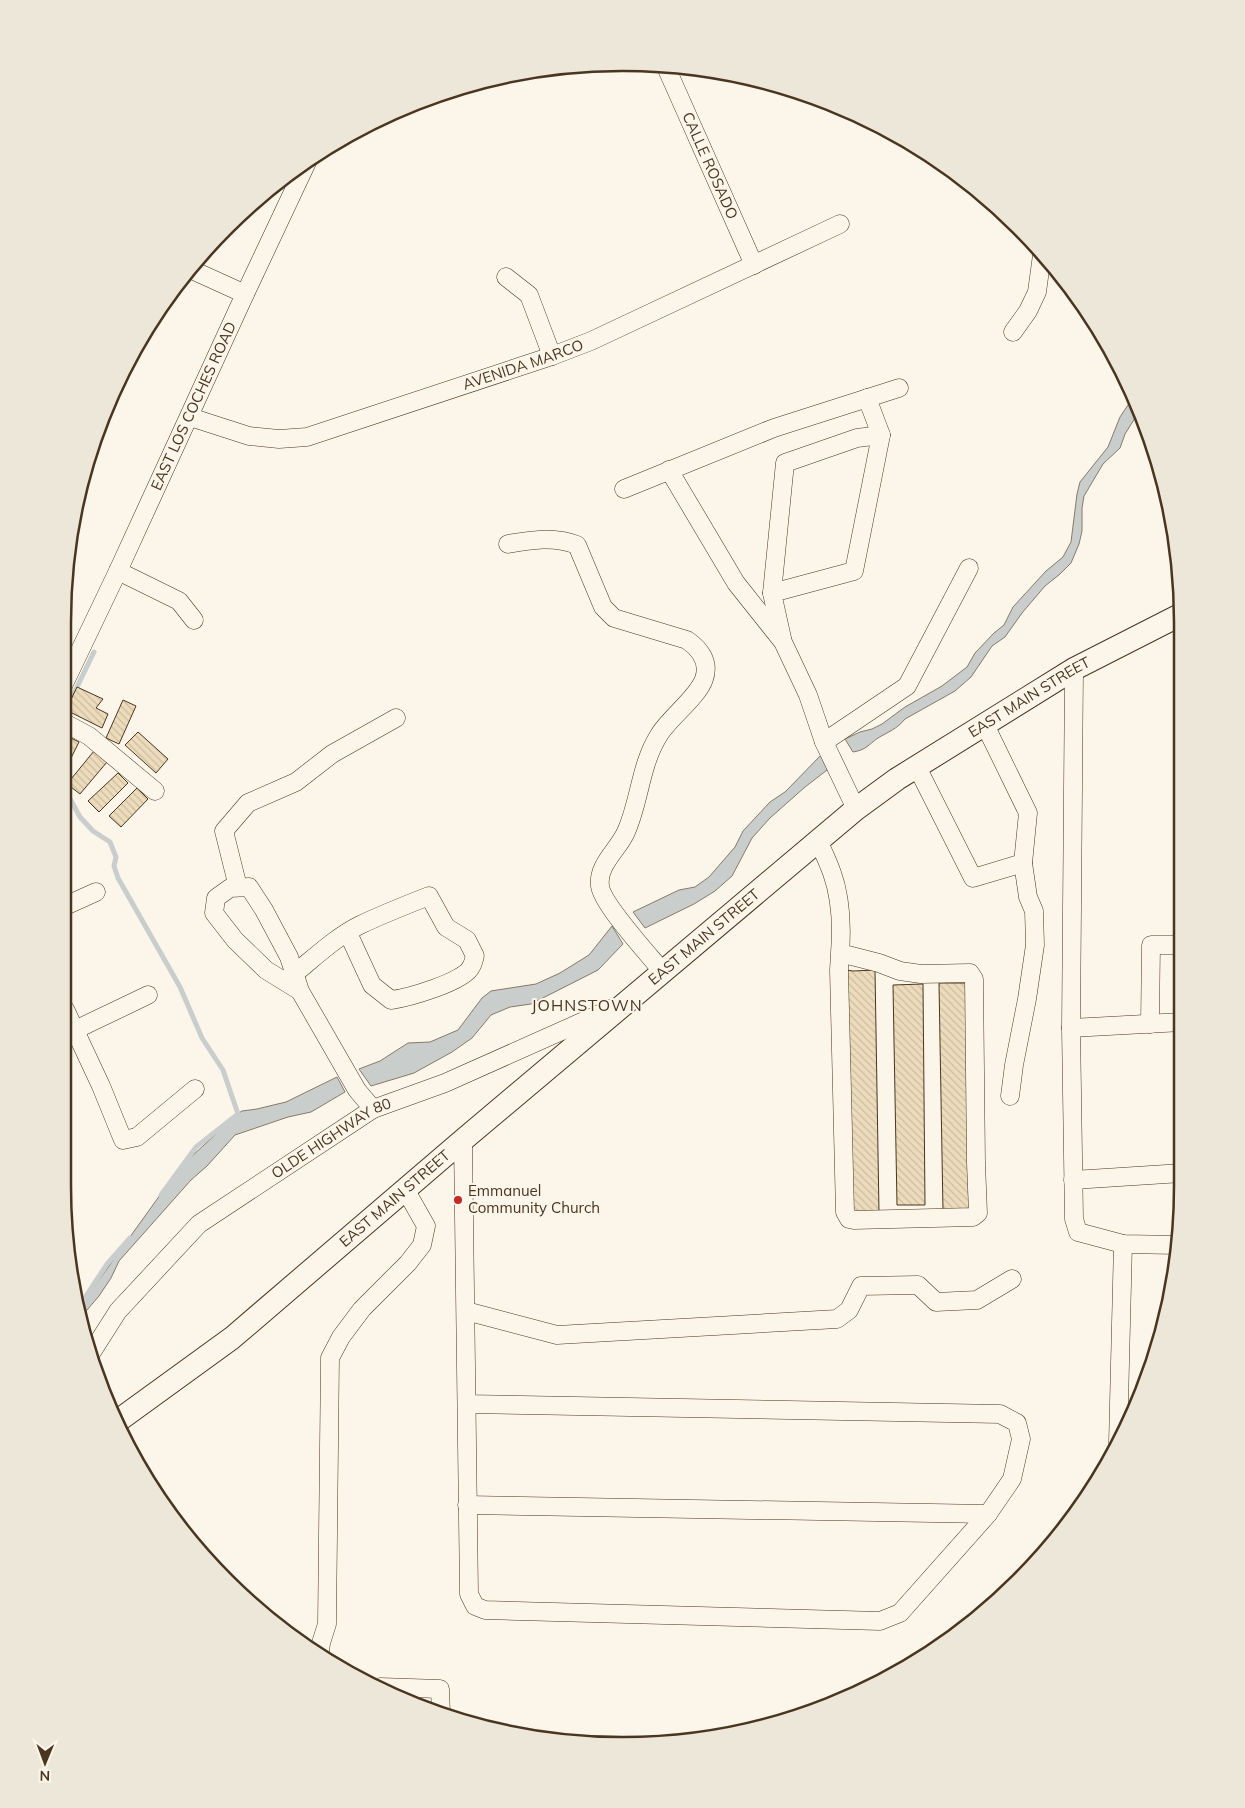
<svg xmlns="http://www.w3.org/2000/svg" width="1245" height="1808" font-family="Mulish,sans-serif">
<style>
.water{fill:#c9cecd;stroke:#887966}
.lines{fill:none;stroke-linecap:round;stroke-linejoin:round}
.stream{stroke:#c9cecd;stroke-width:5}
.building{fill:url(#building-back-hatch);stroke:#4a3520}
.minor-casing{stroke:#4a3520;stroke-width:19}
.major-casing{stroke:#4a3520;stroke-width:24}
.minor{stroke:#fbf6e9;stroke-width:18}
.major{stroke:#fbf6e9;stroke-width:22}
.poi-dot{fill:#c62828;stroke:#fbf6e9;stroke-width:2}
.labels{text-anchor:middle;stroke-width:4;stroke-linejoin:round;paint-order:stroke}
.street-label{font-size:15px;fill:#4a3520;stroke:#fbf6e9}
.poi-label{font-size:15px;fill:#4a3520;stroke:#fbf6e9;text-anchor:start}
.neighbourhood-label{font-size:16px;letter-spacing:1px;fill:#4a3520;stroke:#fbf6e9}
.rim{fill:none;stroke:#4a3520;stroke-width:2.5}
</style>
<defs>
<pattern id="building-back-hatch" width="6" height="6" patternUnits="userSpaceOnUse" patternTransform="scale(1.25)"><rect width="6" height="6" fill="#ecdcbc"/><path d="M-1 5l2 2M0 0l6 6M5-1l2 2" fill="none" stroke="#ccbda1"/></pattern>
</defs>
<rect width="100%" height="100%" fill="#fbf6e9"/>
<path class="water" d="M1135,399L1140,410L1125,434L1120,448L1103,464L1084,496L1082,508V531L1079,544L1071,563L1060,574L1045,586L1022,613L1005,637L992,646L971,677L955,691L905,719C897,729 888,732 878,738C868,745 866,750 853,752L845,739L860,732L872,729L882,724L905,707L942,686L967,667L975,653L994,633L1004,625L1013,607L1046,571L1063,557L1071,542L1077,494L1080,482L1108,447L1120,417L1128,405Z
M823,753L831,767L805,787L770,818L752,838L732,876L715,891L694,904L645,928L633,912L679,890L695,887L709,877L735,847L743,831L770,802L785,792Z
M612,926L623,944L598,970L531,1004L510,1007L491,1015L472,1038L452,1052L414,1073L371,1086L359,1069L380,1061L408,1043L430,1042L458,1030L482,998L491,991L536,984L560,973L589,955Z
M337,1077L345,1092L311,1112L288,1117L235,1135L207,1166L191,1180L119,1261L111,1278L99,1296L81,1317L78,1305L91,1291L163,1191L191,1157L217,1133L229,1119L242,1111L257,1109L286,1102Z"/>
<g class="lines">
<path class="stream" d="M63,653L65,648
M63,716L94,652
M64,794L69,797L80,817L93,831L110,842L116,857L114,866L118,878L180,987L202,1038L223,1070L238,1114L196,1147L161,1195
M78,1305L84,1299L107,1264L130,1238"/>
</g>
<path class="building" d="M77,687L103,699L96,708L108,714L102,728L66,710Z
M123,700L136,706L119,744L106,738Z
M138,732L168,759L156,773L125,745Z
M63,734L79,742L64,772Z
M94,751L107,762L80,794L67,784Z
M118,773L128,783L99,812L88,801Z
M137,788L148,799L121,827L109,816Z
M846,970L853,971L875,970L879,1213L850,1214Z
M939,983H968L972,1211L943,1212Z
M923,984L925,1205H897L893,985Z"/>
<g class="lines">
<g class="minor-casing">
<g id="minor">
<path id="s1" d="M666,67L754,265"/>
<path d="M190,269L245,294"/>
<path d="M506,277L529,295L552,356"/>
<path d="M1013,332L1028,311L1037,292L1042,255"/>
<path id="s2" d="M190,417L249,436L279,439L307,437L552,356L591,341L840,224"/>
<path d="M669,470L736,583L783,642L808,695L824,742L856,809"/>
<path d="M624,489L774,428L899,388"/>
<path d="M508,544C531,540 554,536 577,545L603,607L614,618L687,640C700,649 710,662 704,679C698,697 669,718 659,735C640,765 640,801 626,832C618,850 597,865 600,886C602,904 649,955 663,972"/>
<path d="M118,571L179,601L194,620"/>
<path d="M772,593L785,463L857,438L881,435"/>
<path d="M782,638L772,593L854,571L881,435L867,398"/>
<path d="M1074,669L1071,1028L1074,1219L1078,1232L1123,1244L1177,1245"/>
<path id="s3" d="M63,686L118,571L245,294L309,158"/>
<path d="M63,722L89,736L155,791"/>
<path d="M824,742L907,686L969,568"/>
<path d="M917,767L973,878L1023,863L1028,813L985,725"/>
<path d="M818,841C823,851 828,862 832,873C841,898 842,927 840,953L879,963L900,971L921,974L970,973L974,979L976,1163L978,1213L973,1217L854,1220L849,1219L845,1212L839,970L840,953"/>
<path d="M238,887L224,831L248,803L296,782L332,754L396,718"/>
<path d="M65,906L96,892"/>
<path d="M294,974C315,957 336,937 360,925C383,914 406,905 429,896L446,927L467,940L475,956C474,959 473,964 471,967C464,982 407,998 391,1000L372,985L348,933"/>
<path d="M300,991L289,957L264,910L249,887L230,888L216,898L214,913L235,940L266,970L300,991L357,1090L373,1109"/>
<path d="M65,1009L101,1086L123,1140L137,1137L195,1089"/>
<path d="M1150,1024L1151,945H1182"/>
<path d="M1071,1028L1182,1022"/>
<path d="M75,1030L148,995"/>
<path d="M1010,1096L1014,1065L1027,999L1035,945L1034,911L1028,897L1023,863"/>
<path d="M463,1140L469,1594L475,1606L485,1610L880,1621L900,1613L988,1514L1012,1479L1021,1439L1017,1423L1000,1414L467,1404"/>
<path d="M1073,1180L1182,1173"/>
<path d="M466,1311L557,1335L837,1319L849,1310L861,1286L918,1285L936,1302L977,1300L1012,1279"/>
<path id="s4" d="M90,1355L118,1311L199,1224L373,1109L445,1083L613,1008"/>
<path d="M1118,1443L1123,1244"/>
<path d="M467,1505L988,1514"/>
<path d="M320,1652L321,1643L327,1624L330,1358L341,1337L362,1309L408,1263L422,1245L426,1226L405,1189"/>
<path d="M380,1687L440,1689L441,1714"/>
</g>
</g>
<g class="major-casing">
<g id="major">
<path id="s5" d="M119,1420L232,1338L463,1140L856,809L897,779L1074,669L1182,614"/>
</g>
</g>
<use href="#minor" class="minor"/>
<use href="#major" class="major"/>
</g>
<circle class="poi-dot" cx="458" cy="1200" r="5"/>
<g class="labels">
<g class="street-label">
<text dy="5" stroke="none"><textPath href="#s1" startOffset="108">CALLE ROSADO</textPath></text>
<text dy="5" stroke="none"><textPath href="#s2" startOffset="348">AVENIDA MARCO</textPath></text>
<text dy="5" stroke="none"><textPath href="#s3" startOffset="309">EAST LOS COCHES ROAD</textPath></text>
<text dy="5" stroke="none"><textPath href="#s5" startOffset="1164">EAST MAIN STREET</textPath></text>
<text dy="5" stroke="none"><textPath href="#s5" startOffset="759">EAST MAIN STREET</textPath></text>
<text dy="5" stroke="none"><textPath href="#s4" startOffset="329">OLDE HIGHWAY 80</textPath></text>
<text dy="5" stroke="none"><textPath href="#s5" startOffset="354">EAST MAIN STREET</textPath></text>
</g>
<g class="poi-label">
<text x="468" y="1196">Emmanuel<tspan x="468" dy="17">Community Church</tspan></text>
</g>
<g class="neighbourhood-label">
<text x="587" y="1011">JOHNSTOWN</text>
</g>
</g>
<path d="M0 0H1245V1808H0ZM622 71H623A551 551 0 0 1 1174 622V1186A551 551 0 0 1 623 1737H622A551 551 0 0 1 71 1186V622A551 551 0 0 1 622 71Z" fill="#ede7d9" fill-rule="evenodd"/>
<path class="rim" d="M622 71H623A551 551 0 0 1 1174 622V1186A551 551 0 0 1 623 1737H622A551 551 0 0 1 71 1186V622A551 551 0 0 1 622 71Z"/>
<g transform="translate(45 1763) rotate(181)" stroke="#fbf6e9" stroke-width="4" paint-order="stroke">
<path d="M0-4L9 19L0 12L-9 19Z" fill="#4a3520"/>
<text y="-8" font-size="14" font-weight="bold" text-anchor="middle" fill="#4a3520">N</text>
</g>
</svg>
